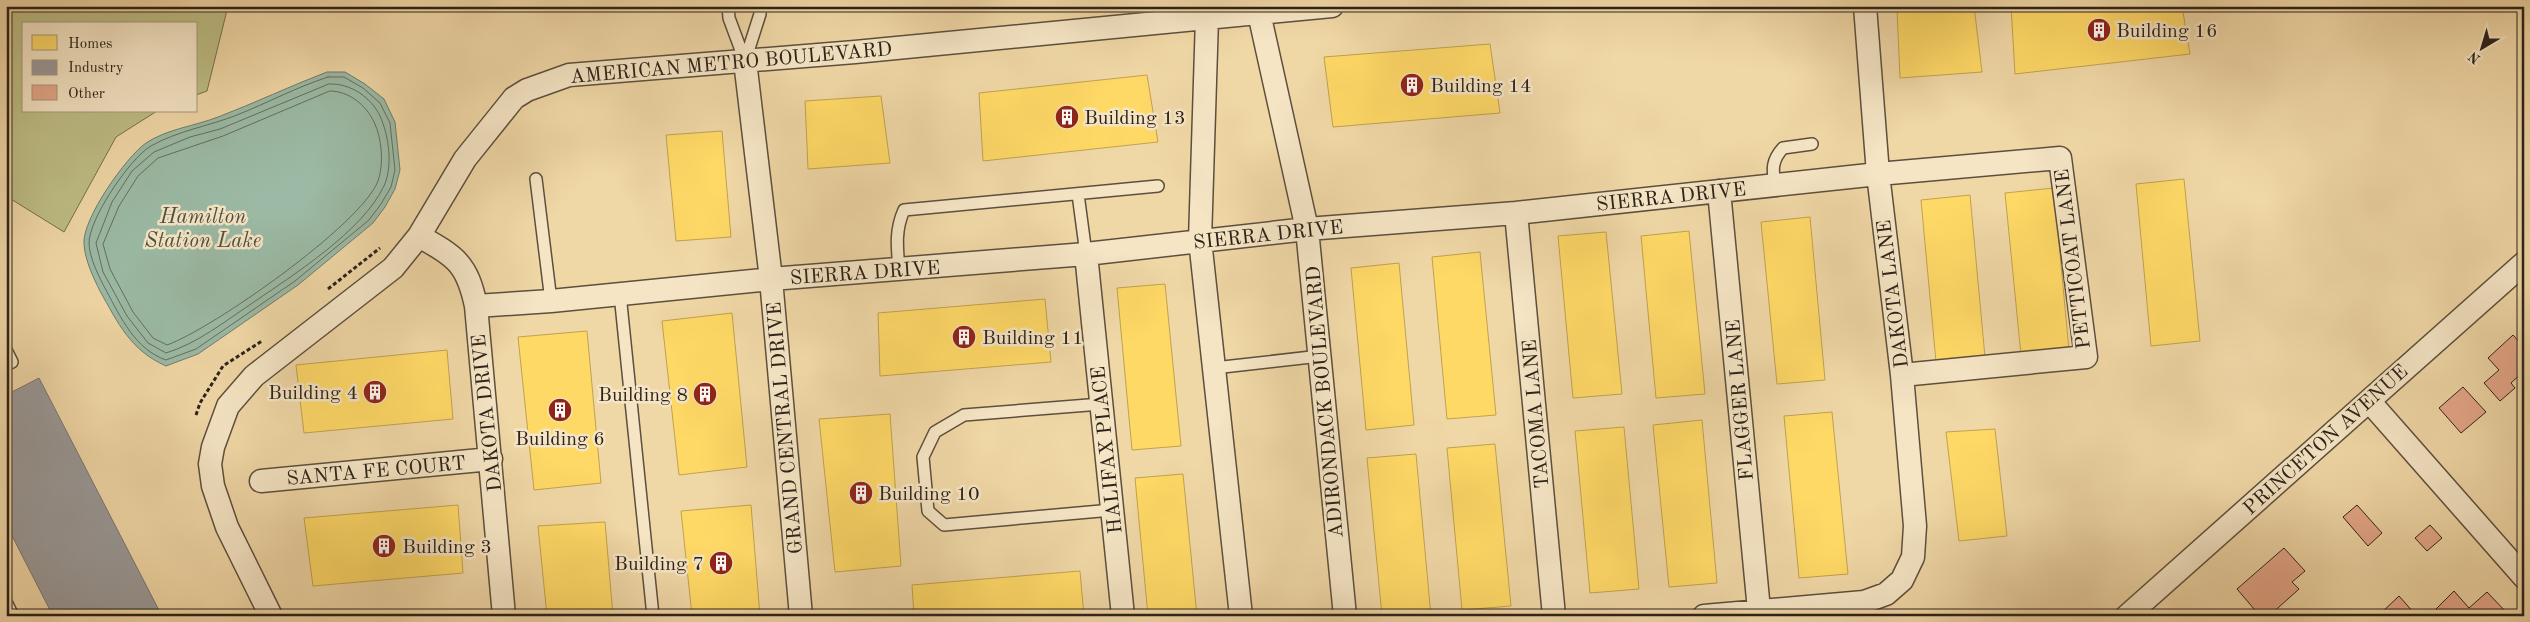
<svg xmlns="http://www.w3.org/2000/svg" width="2530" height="622" font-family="'Old Standard TT',serif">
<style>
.green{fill:#bdbd84;stroke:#74704f}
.water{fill:#9bbaa5;stroke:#6f7d6d}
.homes{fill:#ffd966;stroke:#c0a24f}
.industry{fill:#999;stroke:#787573}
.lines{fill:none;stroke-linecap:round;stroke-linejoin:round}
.shore{stroke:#646e60;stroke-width:1}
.building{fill:#e5a789;stroke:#2c221a}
.service-casing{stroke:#5d4f3d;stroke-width:14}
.minor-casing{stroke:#5d4f3d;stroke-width:25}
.path{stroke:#2c221a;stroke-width:3;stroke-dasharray:4 2.5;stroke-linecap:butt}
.service{stroke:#f5e5c5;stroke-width:11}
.minor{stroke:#f5e5c5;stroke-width:22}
.labels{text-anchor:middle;stroke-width:5;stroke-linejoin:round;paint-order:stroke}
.poi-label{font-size:20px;fill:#2c221a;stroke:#f5e5c5;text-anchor:start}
.street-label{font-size:20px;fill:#2c221a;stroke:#f5e5c5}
.water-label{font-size:21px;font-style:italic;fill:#4d5044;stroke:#f5e5c5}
</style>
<rect width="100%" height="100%" fill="#f0d7a6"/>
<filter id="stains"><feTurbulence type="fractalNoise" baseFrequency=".004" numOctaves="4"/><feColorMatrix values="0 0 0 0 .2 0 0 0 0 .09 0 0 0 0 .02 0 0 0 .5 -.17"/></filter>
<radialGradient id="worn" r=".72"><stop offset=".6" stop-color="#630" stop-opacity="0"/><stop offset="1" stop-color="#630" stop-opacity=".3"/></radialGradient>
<path class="green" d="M6,6H228L207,91L196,95V24H24V111H157L116,137L64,232L6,196Z"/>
<path class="water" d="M327,72H345L365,84L384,99L395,122L400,170L395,189L385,207L373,223L298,285L198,354L166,366C130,350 118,323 100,291C93,277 85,260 84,244C82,219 126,157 146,143C167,129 195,126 218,117C255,103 290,86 327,72Z"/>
<path class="homes" d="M1974,6L1982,72L1900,78L1897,10Z
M2011,6H2182L2190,54L2015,74Z
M1490,44L1500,113L1333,127L1324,57Z
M1147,75L1158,142L983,161L979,93Z
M881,96L890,163L808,169L805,101Z
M722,131L731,237L676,241L666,135Z
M2184,179L2200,341L2151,346L2136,184Z
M2054,188L2069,351L2021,355L2005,193Z
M1970,195L1985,357L1936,362L1921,200Z
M1810,217L1825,380L1777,384L1761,222Z
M1689,231L1705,394L1656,398L1641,236Z
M1606,232L1622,394L1573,398L1558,236Z
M1480,252L1496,415L1447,419L1432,257Z
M1399,263L1414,425L1366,430L1351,268Z
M1165,284L1181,446L1132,450L1117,288Z
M1045,299L1051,362L880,376L878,313Z
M732,313L747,467L679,475L662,321Z
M587,331L601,483L534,490L518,337Z
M447,350L453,419L304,433L296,365Z
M1832,412L1848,574L1799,578L1784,416Z
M890,414L901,566L835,572L819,419Z
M1702,420L1717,583L1669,587L1653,425Z
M1624,427L1639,589L1590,593L1575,431Z
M1995,429L2007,536L1959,541L1946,432Z
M1495,444L1511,606L1462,610L1447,448Z
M1416,454L1431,616H1382L1367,458Z
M1183,474L1197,616H1148L1135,478Z
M458,505L463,573L313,586L304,518Z
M751,505L760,616H692L681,511Z
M605,522L613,616H547L538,526Z
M1080,571L1084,616H914L912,585Z"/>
<path class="industry" d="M39,378L162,616H54L52,614L6,524V395Z"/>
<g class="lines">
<path class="shore" d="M328,77H344L363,88L380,103L390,123L395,170L391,187L381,204L369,220L295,281L196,349L166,360C135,349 121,318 106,290C99,277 90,259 89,244C88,220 130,158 151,146C177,131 209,126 237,115C267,103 297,87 328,77Z
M329,84C350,83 371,97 380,116C389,136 393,166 384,186C362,232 293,275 251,304C224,322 198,343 166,353L148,343L127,316L103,272L96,243L112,202L132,171L154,152L190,137L220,129Z
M330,91C349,91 366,105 374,122C382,138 384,164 378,181C361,225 212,329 167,345L153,338L133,312L110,269L103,244L119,206L138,176L158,158L223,136Z"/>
</g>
<path class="building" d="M2513,335L2524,347V371L2511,383L2515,388L2500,401L2484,383L2499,370L2488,358Z
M2463,387L2486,412L2461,433L2439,408Z
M2357,505L2382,533L2368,546L2343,517Z
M2430,525L2442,538L2427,551L2415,538Z
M2284,548L2305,571L2292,582L2299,589L2269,616H2260L2237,589Z
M2454,591L2469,608L2487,592L2507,613L2504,616H2442L2436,609Z
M2399,596L2415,614L2413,616H2383L2381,613Z"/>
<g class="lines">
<g class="service-casing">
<path id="service" d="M728,6L729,18L745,61
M745,61L760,14V6
M536,179L551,301
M1775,185C1772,169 1772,160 1783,148L1812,144
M1078,194L1086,254
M899,269C897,247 895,230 904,210L1158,186
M620,294L653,616
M6,350L12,362L6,365
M1214,368L1320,356
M1101,404L964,415L935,432L923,457L928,511L944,525L1112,510
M6,602L13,616"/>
</g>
<g class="minor-casing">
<path id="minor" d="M1259,13L1307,229L1345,616
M1207,18L1200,240L1241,616
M745,61L771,279L801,616
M1719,191L1759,610
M1516,213L1554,616
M419,236C456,257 467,263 476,306L504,616
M1086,254L1123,616
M476,306L551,301L771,279L1086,254L1307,229L1516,213L1878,174L2060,158L2086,357L1902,375
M2369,401L2524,577
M261,481L491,459
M271,616L227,527L213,486L210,464L213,447L228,406L254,376L393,268L419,236L465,159L514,98L527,90L569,75L855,52L1332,6
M1704,616L1864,602L1886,594L1902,580L1913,557L1915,526L1902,375L1878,174L1865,6
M2127,616L2524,263"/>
</g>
<path class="path" d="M328,289L380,248
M196,415L200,403L223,366L262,341"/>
<use href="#service" class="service"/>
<use href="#minor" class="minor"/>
</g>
<defs>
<g id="building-disc" transform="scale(1.25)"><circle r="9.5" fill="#8f2418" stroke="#f5e5c5"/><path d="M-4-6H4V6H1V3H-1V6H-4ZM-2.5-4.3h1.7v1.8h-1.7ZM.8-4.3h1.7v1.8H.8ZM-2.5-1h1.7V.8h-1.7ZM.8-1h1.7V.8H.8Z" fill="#fff"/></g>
</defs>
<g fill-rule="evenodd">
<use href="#building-disc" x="2099" y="30"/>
<use href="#building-disc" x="1412" y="85"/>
<use href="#building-disc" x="1067" y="117"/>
<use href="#building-disc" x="964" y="337"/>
<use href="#building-disc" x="375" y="392"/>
<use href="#building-disc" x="705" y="394"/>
<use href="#building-disc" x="560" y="410"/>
<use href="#building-disc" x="861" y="493"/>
<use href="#building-disc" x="384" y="546"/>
<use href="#building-disc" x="721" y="563"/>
</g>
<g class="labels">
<g class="poi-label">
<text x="2116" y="37">Building 16</text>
<text x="1430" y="92">Building 14</text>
<text x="1084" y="124">Building 13</text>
<text x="982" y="344">Building 11</text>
<text x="358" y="399" text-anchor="end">Building 4</text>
<text x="688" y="401" text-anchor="end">Building 8</text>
<text x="560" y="445" text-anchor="middle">Building 6</text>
<text x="878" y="500">Building 10</text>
<text x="402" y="553">Building 3</text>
<text x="704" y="570" text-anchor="end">Building 7</text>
</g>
<g class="street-label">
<text transform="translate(731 62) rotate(-5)" y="7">AMERICAN METRO BOULEVARD</text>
<text transform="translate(1671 196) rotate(-6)" y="7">SIERRA DRIVE</text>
<text transform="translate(1268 234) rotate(-6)" y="7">SIERRA DRIVE</text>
<text transform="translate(2072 259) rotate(-97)" y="7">PETTICOAT LANE</text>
<text transform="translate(865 272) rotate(-4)" y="7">SIERRA DRIVE</text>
<text transform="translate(1892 294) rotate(-97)" y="7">DAKOTA LANE</text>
<text transform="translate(1739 400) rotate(-95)" y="7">FLAGGER LANE</text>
<text transform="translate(1324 402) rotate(-95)" y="7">ADIRONDACK BOULEVARD</text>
<text transform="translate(486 413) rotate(-96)" y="7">DAKOTA DRIVE</text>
<text transform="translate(1535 414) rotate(-95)" y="7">TACOMA LANE</text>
<text transform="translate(784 428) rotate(-95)" y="7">GRAND CENTRAL DRIVE</text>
<text transform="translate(2325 439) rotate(-42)" y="7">PRINCETON AVENUE</text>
<text transform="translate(1106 450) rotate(-96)" y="7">HALIFAX PLACE</text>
<text transform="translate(376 470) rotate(-5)" y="7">SANTA FE COURT</text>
</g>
<g class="water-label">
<text x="203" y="223">Hamilton<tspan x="203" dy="24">Station Lake</tspan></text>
</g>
</g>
<rect width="2530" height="622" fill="none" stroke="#f0d7a6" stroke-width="25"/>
<rect x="8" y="8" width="2515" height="607" fill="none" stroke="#2c221a" stroke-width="2.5"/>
<rect x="12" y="12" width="2505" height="597" fill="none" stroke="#2c221a"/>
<rect x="22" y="22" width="175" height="90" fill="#f5e5c5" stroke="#a59781"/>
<rect x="32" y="35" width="25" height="15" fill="#ffd966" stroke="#a59781"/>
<text x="68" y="48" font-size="15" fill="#2c221a">Homes</text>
<rect x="32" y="60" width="25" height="15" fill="#999999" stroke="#a59781"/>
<text x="68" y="72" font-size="15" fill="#2c221a">Industry</text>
<rect x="32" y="85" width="25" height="15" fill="#e5a789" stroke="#a59781"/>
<text x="68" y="98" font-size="15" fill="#2c221a">Other</text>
<g transform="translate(2482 48) rotate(218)" stroke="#f5e5c5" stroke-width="4" paint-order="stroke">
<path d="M0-4L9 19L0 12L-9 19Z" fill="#2c221a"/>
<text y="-8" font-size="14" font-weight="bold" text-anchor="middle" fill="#2c221a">N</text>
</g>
<rect width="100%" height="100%" filter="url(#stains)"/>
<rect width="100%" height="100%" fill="url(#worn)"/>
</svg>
